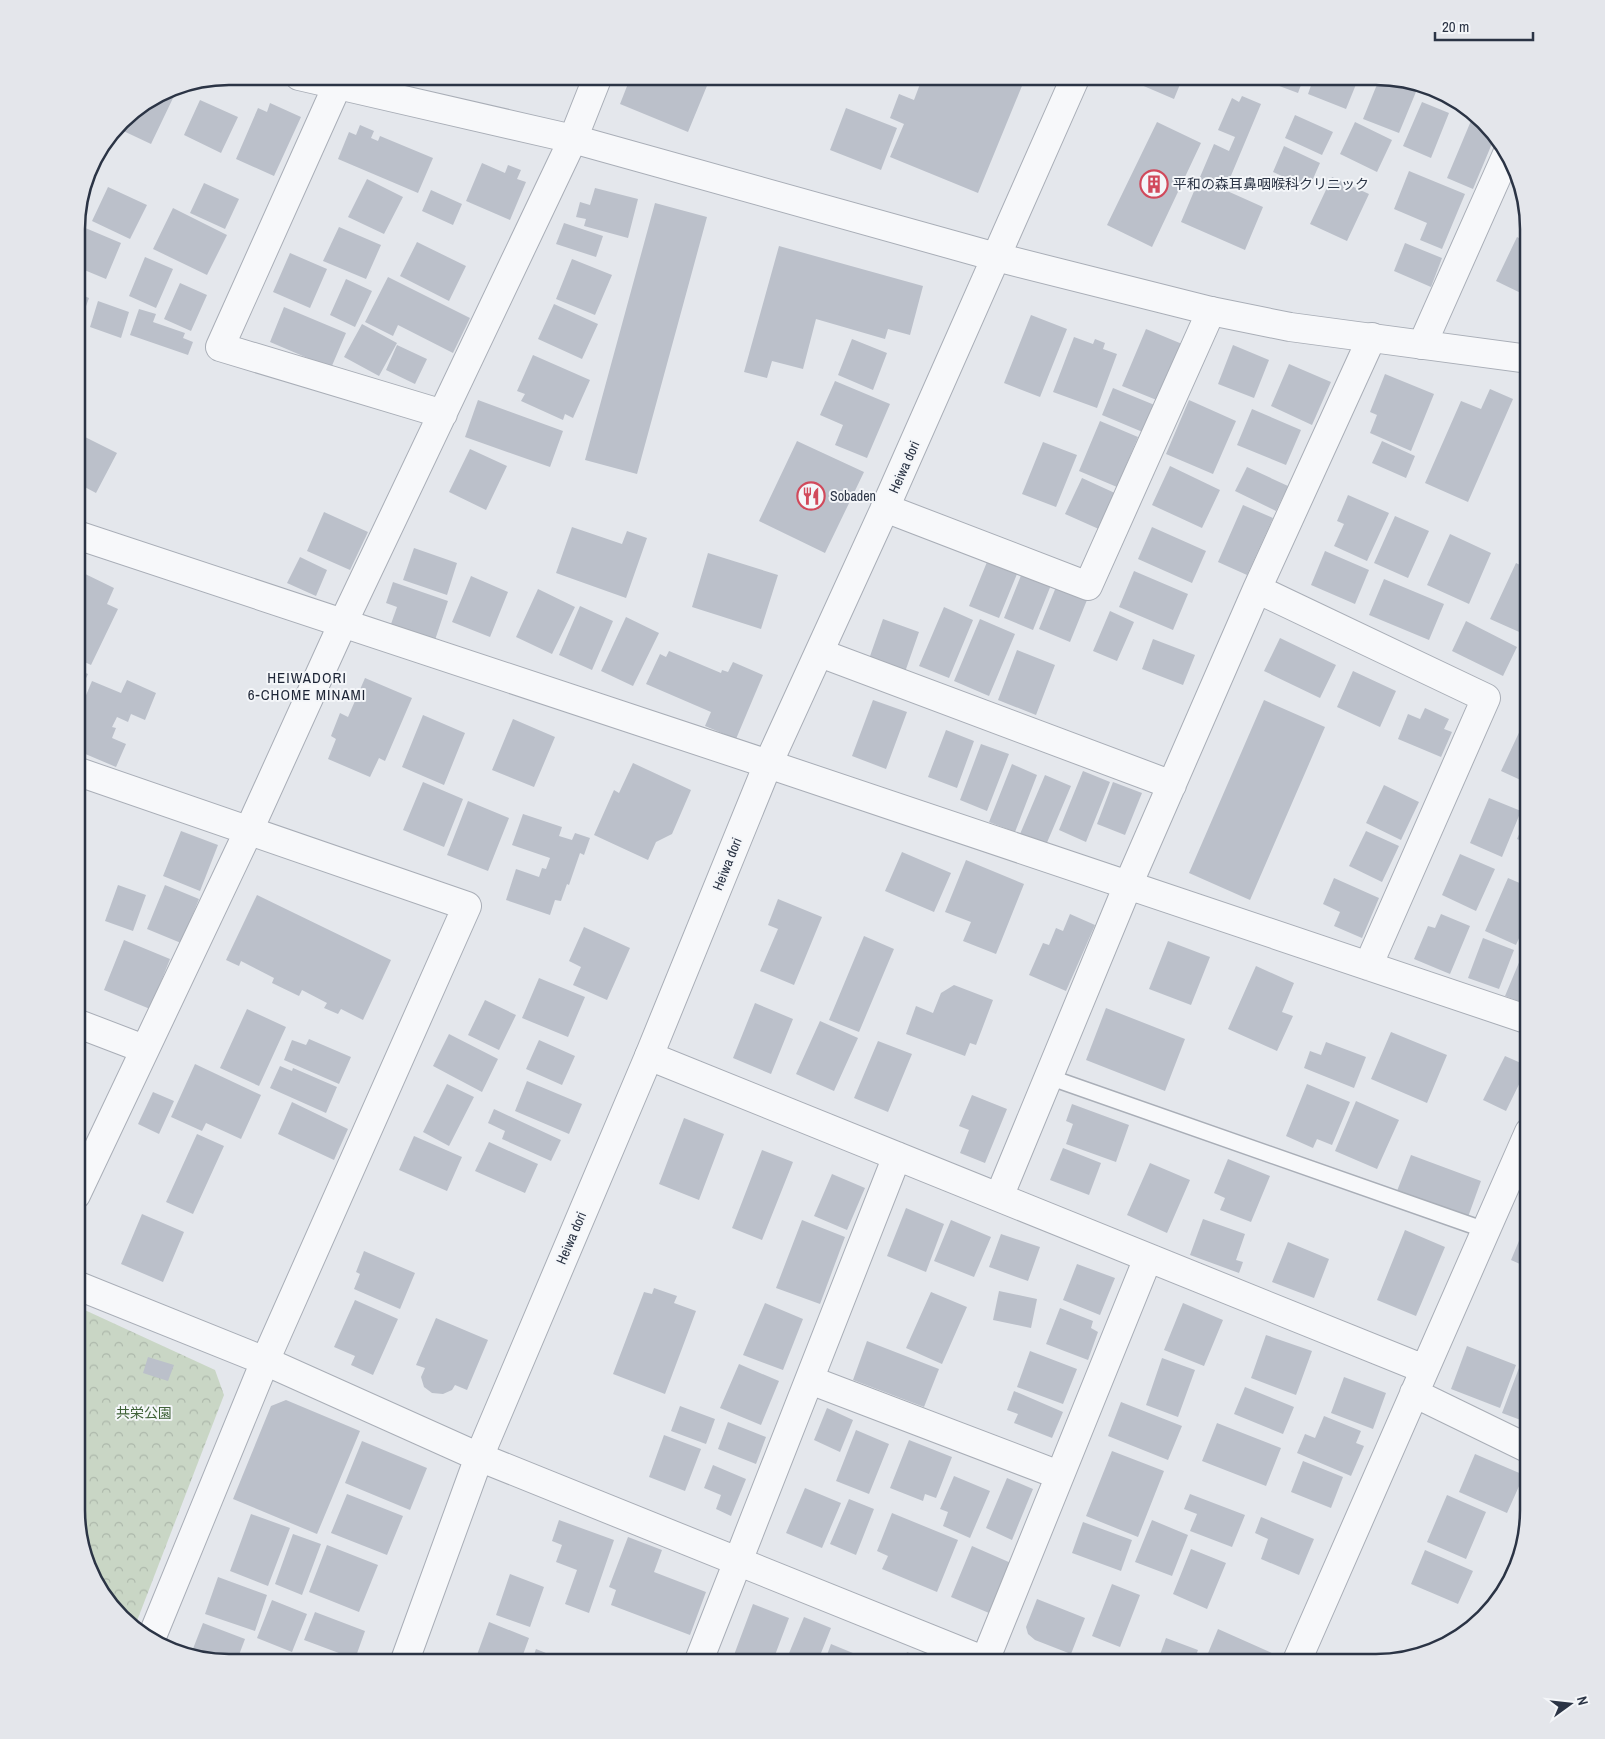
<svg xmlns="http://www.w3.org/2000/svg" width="1605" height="1739" font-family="'Archivo Narrow','Noto Sans JP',sans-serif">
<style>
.park{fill:url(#park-crowns)}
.building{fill:#bbc0ca}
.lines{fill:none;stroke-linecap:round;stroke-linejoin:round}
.service-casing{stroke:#a9aeb7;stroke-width:18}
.minor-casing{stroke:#a9aeb7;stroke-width:30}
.tertiary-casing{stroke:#a9aeb7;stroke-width:30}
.service{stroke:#f7f8fa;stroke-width:15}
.minor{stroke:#f7f8fa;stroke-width:28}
.tertiary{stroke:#f7f8fa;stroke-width:28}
.labels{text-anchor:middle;stroke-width:4;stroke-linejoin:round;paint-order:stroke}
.poi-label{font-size:14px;fill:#2b3445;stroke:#f4f6f9;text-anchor:start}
.street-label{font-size:14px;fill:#2b3445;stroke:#f4f6f9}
.park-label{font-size:14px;fill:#3f6138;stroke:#f4f6f9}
.neighbourhood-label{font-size:15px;letter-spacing:1px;fill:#1d2536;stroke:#f4f6f9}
.rim{fill:none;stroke:#2b3445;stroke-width:2.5}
</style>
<defs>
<pattern id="park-crowns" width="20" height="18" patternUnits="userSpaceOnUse" patternTransform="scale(1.25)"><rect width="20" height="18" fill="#c9d6c5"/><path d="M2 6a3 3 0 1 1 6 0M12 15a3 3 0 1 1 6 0" fill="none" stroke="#adb8ab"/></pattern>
</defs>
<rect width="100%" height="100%" fill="#e4e7ec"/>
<path class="park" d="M76,1306L215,1370L224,1395L135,1626L108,1603L84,1560L76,1511Z"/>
<path class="building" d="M631,76H711L688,132L620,104Z
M923,76H1026L978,193L890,157L904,124L890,118L899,94L914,100Z
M1126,76L1183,77L1174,99L1125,78Z
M1255,77H1304L1298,93Z
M1314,77H1359L1346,109L1308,94Z
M1380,77H1386L1418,87L1399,133L1363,119Z
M164,92L174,96L151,144L117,128L128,114Z
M1242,96L1261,104L1225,190L1263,207L1245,250L1181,222L1214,144L1229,151L1235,137L1218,130L1232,98L1239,102Z
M200,100L238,117L221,153L184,135Z
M1422,102L1449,113L1431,158L1403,146Z
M270,103L301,117L274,176L236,159L258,108L267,112Z
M846,108L897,128L881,170L830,150Z
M1295,115L1333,132L1322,155L1285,138Z
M1473,116L1496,134L1473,189L1447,178Z
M1157,122L1201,143L1152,247L1107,225Z
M1355,122L1392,140L1377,172L1340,154Z
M360,125L374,131L371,138L378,141L380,136L433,158L418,193L338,159L349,132L356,135Z
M1284,146L1320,163L1309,188L1273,172Z
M482,163L505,173L508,165L521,170L517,179L526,182L510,220L466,201Z
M1409,171L1465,194L1442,249L1420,240L1427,223L1394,209Z
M1332,177L1369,194L1347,241L1310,224Z
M367,179L403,197L384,234L348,217Z
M204,183L239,199L225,229L190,213Z
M108,187L147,205L130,239L92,221Z
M595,188L638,199L628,238L584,226L586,219L576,217L580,202L590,205Z
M431,190L462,204L453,225L422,211Z
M655,203L707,217L637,474L585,460Z
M173,208L227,235L207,275L153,249Z
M1527,216L1529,228V235L1520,231Z
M564,223L603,236L596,257L556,244Z
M83,227L121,243L106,279L77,267V242Z
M339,227L381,245L366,279L323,261Z
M1517,237L1529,243V297L1496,281Z
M417,242L466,266L449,301L400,276Z
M1405,243L1442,258L1431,287L1394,271Z
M779,246L923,286L910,335L888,329L885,339L816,319L803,369L772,361L767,378L744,372Z
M290,253L327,269L310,308L273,292Z
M145,257L173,269L156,308L129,296Z
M572,259L612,275L595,315L556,299Z
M388,277L470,318L453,353L398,325L393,336L365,322Z
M346,279L372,291L355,327L330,315Z
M180,283L207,295L191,331L164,319Z
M77,293L89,298L77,331Z
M98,301L129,312L121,338L90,327Z
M554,304L598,324L582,359L538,339Z
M284,307L346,333L331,368L270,342Z
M139,309L156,314L153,322L185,333L183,338L193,342L188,355L130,335Z
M1031,315L1067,329L1040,397L1004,383Z
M362,324L397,343L379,376L344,357Z
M1146,329L1187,346L1164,403L1122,386Z
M1074,337L1093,344L1095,339L1105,343L1103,349L1117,354L1097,408L1053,392Z
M852,339L887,353L873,390L838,375Z
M397,345L427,359L415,384L386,370Z
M1233,345L1269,360L1254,398L1218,384Z
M533,355L590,380L573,418L565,414L563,420L521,401L525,394L517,391Z
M1289,364L1331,382L1312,425L1271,406Z
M1385,374L1434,394L1411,451L1370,433L1377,415L1370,412Z
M835,381L890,404L867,458L835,445L843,425L820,415Z
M1113,388L1157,406L1145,433L1102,415Z
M1490,389L1513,399L1468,502L1425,483L1461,401L1481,409Z
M478,400L563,431L550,467L465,437Z
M1189,400L1236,421L1213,474L1166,454Z
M1252,409L1301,430L1286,465L1237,445Z
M1100,421L1138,437L1117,487L1079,471Z
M77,433L117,453L96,493L77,483Z
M797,441L864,472L825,553L759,521Z
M1382,441L1415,456L1406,478L1372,463Z
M1043,442L1077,455L1056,507L1022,494Z
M470,449L507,466L486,510L449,492Z
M1170,466L1220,490L1202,528L1152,505Z
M1247,467L1288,486L1276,511L1235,491Z
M1082,478L1117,494L1101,530L1065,514Z
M1348,495L1389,513L1367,561L1334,546L1344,524L1337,521Z
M1243,505L1273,518L1247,575L1218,562Z
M324,512L368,532L350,570L307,551Z
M1395,516L1429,531L1408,578L1374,563Z
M572,527L622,544L627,531L647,538L626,598L556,573Z
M1152,527L1206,551L1192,583L1138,559Z
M1450,534L1491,553L1469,604L1427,585Z
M414,548L457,563L447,595L403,580Z
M1325,551L1369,570L1355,604L1311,585Z
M708,553L778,575L761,629L692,607Z
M300,557L327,570L316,596L287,583Z
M1529,557V635L1528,636L1490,619L1516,563L1524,567Z
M987,562L1017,574L999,618L969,606Z
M77,570L114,588L107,604L118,609L91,665L76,658Z
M1134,571L1188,594L1173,630L1119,607Z
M1022,573L1051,585L1033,630L1004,618Z
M471,576L508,592L490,637L452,622Z
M1384,579L1444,604L1429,640L1369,615Z
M393,582L448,601L435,640L391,624L397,607L386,603Z
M1056,587L1087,600L1070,642L1039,629Z
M538,589L575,607L552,654L516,637Z
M580,606L613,621L592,670L559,655Z
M944,607L973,620L949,678L919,666Z
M1110,611L1134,622L1117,661L1093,651Z
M626,617L659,633L633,686L601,671Z
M883,619L919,632L905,672L869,659Z
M980,619L1015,634L989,696L954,681Z
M1466,621L1517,647L1503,676L1452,651Z
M1280,638L1336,665L1320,698L1264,671Z
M1153,639L1195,655L1183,685L1142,669Z
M1017,650L1055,665L1036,715L998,700Z
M669,651L721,673L722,670L728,672L733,662L763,675L736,739L705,726L711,712L646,684L660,654L666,657Z
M76,669L88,674L76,700Z
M1353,671L1396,691L1380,727L1337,707Z
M365,678L412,698L385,761L379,758L370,777L328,759L336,739L331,736L340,713L348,717Z
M127,680L156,693L145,720L131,714L128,722L117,717L112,727L116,728L112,738L126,744L116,767L76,750V719L92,681L121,693Z
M873,700L907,712L886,769L852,756Z
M1264,700L1325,727L1250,900L1189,873Z
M1425,708L1449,719L1444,729L1452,732L1441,757L1398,739L1408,714L1420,719Z
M423,715L465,733L444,785L402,767Z
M513,719L555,737L534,787L492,770Z
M1523,724L1529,726V784L1501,771Z
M946,730L974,741L957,788L928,777Z
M981,744L1009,754L987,811L960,800Z
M633,763L691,790L672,834L656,842L648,860L594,835L614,790L619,793Z
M1012,764L1037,775L1015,832L989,822Z
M1083,771L1110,782L1086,842L1059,830Z
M1045,775L1071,786L1046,845L1020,834Z
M423,782L463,799L444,847L403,830Z
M1113,782L1142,793L1125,835L1097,824Z
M1384,785L1419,802L1401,840L1366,823Z
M1489,798L1521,811L1502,857L1470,843Z
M468,801L509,818L488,871L447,855Z
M1529,811V844L1517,839Z
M523,814L562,827L559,836L572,840L575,833L590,838L584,855L580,853L569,885L567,884L561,901L555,900L550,915L506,900L516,869L539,877L542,868L546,869L550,858L512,845Z
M181,831L218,845L200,891L163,876Z
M1366,831L1399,846L1382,882L1349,866Z
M902,852L951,873L934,912L885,891Z
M1460,854L1495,869L1476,911L1442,895Z
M966,860L1024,884L996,954L963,941L971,922L945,912Z
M1334,878L1379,898L1362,938L1334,926L1340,912L1323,904Z
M1508,878L1529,887V915L1516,945L1485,931Z
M118,885L146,895L133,931L105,921Z
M165,885L199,899L181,943L147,929Z
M257,895L391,960L363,1020L341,1009L338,1014L324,1008L327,1003L302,990L299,996L272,983L274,978L241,961L239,966L226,960Z
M778,899L822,917L794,985L760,971L778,929L768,925Z
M1070,914L1095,925L1066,991L1029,975L1043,943L1049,945L1056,928L1063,931Z
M1441,914L1470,926L1450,974L1414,959L1428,926L1435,928Z
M584,927L630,948L607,1000L573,985L581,967L569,961Z
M864,936L894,949L859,1032L829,1020Z
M1483,938L1514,950L1499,989L1468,978Z
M124,940L170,959L150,1009L104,990Z
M1168,941L1210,957L1191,1005L1149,989Z
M1525,948L1529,950V1005L1505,996Z
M1256,966L1294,983L1282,1012L1293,1016L1277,1051L1228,1029Z
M539,978L585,997L568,1037L522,1018Z
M954,985L993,1000L976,1045L970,1043L965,1056L906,1034L916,1006L933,1013L941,993Z
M485,1000L516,1015L499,1050L468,1035Z
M755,1003L793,1019L771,1074L733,1058Z
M1106,1008L1185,1039L1165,1091L1086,1060Z
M247,1009L286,1027L259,1086L220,1068Z
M820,1021L858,1038L834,1091L796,1074Z
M1391,1032L1447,1055L1427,1103L1371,1079Z
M449,1034L498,1059L482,1092L433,1066Z
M309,1039L351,1057L339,1084L284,1060L292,1040L306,1045Z
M539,1040L575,1056L562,1085L526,1069Z
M878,1041L912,1054L888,1112L854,1098Z
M1326,1042L1366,1057L1354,1088L1304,1068L1310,1051L1321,1055Z
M1505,1056L1528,1066L1506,1111L1483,1100Z
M195,1064L261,1095L241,1139L206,1123L202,1131L171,1117Z
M280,1066L292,1071L293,1068L337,1087L326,1113L270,1088Z
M527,1081L582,1104L569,1134L515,1111Z
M447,1084L474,1097L449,1146L423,1132Z
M1307,1084L1350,1102L1332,1145L1317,1139L1313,1148L1286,1136Z
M153,1092L174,1101L159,1134L138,1124Z
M972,1095L1007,1109L985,1163L960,1153L969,1130L959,1126Z
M1356,1101L1399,1120L1377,1169L1335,1151Z
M292,1102L348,1129L334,1160L278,1134Z
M1072,1104L1129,1125L1116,1162L1066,1144L1073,1124L1066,1121Z
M494,1109L561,1140L551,1161L502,1139L505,1131L488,1123Z
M684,1118L724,1134L699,1200L659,1184Z
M197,1134L224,1146L193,1214L166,1202Z
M414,1136L462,1157L447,1191L399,1170Z
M489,1142L538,1164L525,1193L475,1171Z
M1063,1148L1101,1163L1089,1195L1050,1180Z
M762,1150L793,1162L762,1240L732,1228Z
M1411,1155L1481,1181L1468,1217L1397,1191Z
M1228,1159L1270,1176L1251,1222L1220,1210L1225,1198L1214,1193Z
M1150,1163L1190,1180L1167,1233L1127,1215Z
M832,1174L865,1188L847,1230L814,1216Z
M906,1208L944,1224L926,1272L887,1256Z
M142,1214L184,1232L163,1282L121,1264Z
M1529,1217V1268L1511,1260Z
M1203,1219L1245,1234L1236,1260L1243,1262L1239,1273L1190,1255Z
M802,1220L845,1237L820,1304L776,1288Z
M951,1220L991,1237L974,1277L934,1261Z
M1405,1230L1445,1247L1416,1316L1377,1300Z
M1001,1234L1040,1247L1028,1281L989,1267Z
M1288,1242L1329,1259L1314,1298L1272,1282Z
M364,1251L415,1273L400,1309L354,1289L360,1274L356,1272Z
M1077,1264L1115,1278L1100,1315L1063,1300Z
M654,1288L677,1296L674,1303L696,1311L665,1394L613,1374L644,1292L652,1294Z
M999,1291L1037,1299L1031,1328L993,1320Z
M931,1292L967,1307L942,1364L906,1348Z
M355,1300L398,1319L373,1375L351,1365L355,1356L334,1347Z
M765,1303L803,1319L783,1370L743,1355Z
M1183,1303L1223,1320L1204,1366L1164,1350Z
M1060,1308L1093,1321L1091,1328L1098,1332L1088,1360L1046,1344Z
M436,1318L488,1340L467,1390L455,1385L452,1390L443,1394L432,1393L424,1387L421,1377L425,1368L416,1365Z
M1266,1335L1312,1351L1296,1395L1251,1378Z
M867,1341L939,1369L924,1407L853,1380Z
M1467,1346L1516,1365L1500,1408L1451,1389Z
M1030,1351L1077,1369L1063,1404L1017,1387Z
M1525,1352L1529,1353V1423L1502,1413Z
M148,1357L174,1365L168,1381L143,1373Z
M1162,1358L1195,1370L1178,1417L1146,1405Z
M739,1364L779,1381L761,1425L720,1408Z
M1344,1377L1386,1393L1373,1429L1331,1413Z
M1245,1387L1294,1407L1283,1434L1234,1414Z
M1014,1391L1063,1412L1052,1438L1014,1423L1018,1414L1007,1410Z
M286,1400L360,1431L317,1534L233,1499L271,1406Z
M1121,1402L1182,1426L1168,1460L1108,1436Z
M680,1406L715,1419L706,1444L671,1431Z
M827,1408L853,1420L840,1452L814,1440Z
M1324,1416L1361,1431L1356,1443L1364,1446L1351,1476L1297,1453L1305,1434L1315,1438Z
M728,1422L766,1437L756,1464L718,1449Z
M1217,1423L1281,1448L1266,1486L1202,1461Z
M856,1430L889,1444L869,1494L836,1481Z
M664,1435L701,1449L685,1491L649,1477Z
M909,1440L952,1457L936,1498L925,1494L923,1501L890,1488Z
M362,1441L427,1468L410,1510L345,1483Z
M1112,1451L1164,1471L1138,1537L1086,1516Z
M1475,1454L1524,1475L1507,1513L1459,1492Z
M1303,1461L1343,1477L1331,1508L1291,1492Z
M713,1465L746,1479L731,1516L716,1509L721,1495L704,1488Z
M954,1476L990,1491L970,1538L943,1526L948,1512L940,1509Z
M1007,1478L1033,1489L1012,1540L986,1528Z
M805,1488L841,1503L822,1548L786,1533Z
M347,1494L403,1516L387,1555L331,1533Z
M1190,1494L1245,1515L1232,1547L1190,1531L1197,1514L1184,1509Z
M1447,1495L1486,1512L1466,1559L1427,1542Z
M849,1499L874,1509L856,1555L830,1544Z
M892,1513L958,1540L937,1592L882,1569L888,1556L877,1551Z
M251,1514L290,1528L268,1586L230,1571Z
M1261,1517L1314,1539L1299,1575L1261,1559L1268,1539L1255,1533Z
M559,1520L614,1540L589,1613L565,1604L577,1570L556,1562L562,1545L552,1541Z
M1152,1520L1188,1535L1172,1576L1135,1562Z
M1083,1522L1132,1540L1121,1571L1072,1553Z
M293,1534L321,1544L302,1595L275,1584Z
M628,1537L662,1550L654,1572L706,1592L690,1635L611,1605L616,1590L609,1587Z
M327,1545L378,1565L359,1612L309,1592Z
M972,1546L1011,1563L989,1613L951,1597Z
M1191,1549L1226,1563L1207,1609L1173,1594Z
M1425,1550L1473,1571L1458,1604L1411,1584Z
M510,1574L544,1587L530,1627L496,1615Z
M218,1577L267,1595L255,1631L205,1614Z
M1112,1584L1140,1595L1120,1647L1092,1636Z
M1037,1599L1085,1618L1071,1654L1035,1640L1028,1634L1026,1627Z
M272,1600L307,1614L292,1652L257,1638Z
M753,1604L789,1618L772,1663H731Z
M315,1612L365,1631L355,1659L304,1640Z
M804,1617L831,1628L817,1663H785Z
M489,1622L529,1638L520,1663H474Z
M203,1623L245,1639L236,1663H228L191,1654Z
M1464,1625L1472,1628L1459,1637Z
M1218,1629L1274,1654L1270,1663H1204Z
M1166,1638L1198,1650L1193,1663H1157Z
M831,1644L865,1658L863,1663H824Z
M536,1649L571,1663H531Z
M907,1652L934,1663H903Z
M245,1654L266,1663H242Z"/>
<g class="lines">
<g class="service-casing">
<path id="service" d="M1049,1077L1485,1230"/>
</g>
<g class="minor-casing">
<path id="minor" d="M337,86L220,347L443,414
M1422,345L1507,154
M885,508L1088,586L1211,311
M77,535L768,764L1529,1020
M1257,589L1486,698L1368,966
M820,653L1172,785
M76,771L467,906L265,1361L151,1639
M76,1023L144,1049
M649,1056L1424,1369
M76,1195L249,830L343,623L573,139L598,76
M999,1197L1128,885L1257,589L1372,337
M76,1285L265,1361L479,1457L990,1663
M810,1380L1059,1475
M1414,1393L1529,1449
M698,1663L897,1156
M984,1663L1148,1258
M1296,1663L1529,1132"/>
</g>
<g class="tertiary-casing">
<path id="tertiary" d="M299,76L573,139L996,257L1211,311L1290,327L1529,359
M404,1663L479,1457L649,1056L768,764L885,508L1076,76"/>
</g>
<use href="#service" class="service"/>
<use href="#minor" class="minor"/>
<use href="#tertiary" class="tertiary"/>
</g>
<defs>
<g id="building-ring" transform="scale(1.4375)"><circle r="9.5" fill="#f4f6f9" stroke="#d1495b" stroke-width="1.5"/><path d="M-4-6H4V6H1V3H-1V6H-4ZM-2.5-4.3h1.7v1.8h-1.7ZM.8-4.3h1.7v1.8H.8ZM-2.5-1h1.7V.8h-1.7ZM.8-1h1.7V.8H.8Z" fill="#d1495b"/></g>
<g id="restaurant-ring" transform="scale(1.4375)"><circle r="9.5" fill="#f4f6f9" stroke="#d1495b" stroke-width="1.5"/><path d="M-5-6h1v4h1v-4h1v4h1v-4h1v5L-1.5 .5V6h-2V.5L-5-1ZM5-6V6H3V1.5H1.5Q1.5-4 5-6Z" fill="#d1495b"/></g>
</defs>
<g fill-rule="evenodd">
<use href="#building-ring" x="1154" y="184"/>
<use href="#restaurant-ring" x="811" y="496"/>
</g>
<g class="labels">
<g class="poi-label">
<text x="1173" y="189">平和の森耳鼻咽喉科クリニック</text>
<text x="830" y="501">Sobaden</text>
</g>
<g class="street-label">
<text transform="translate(904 467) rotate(-66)" y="5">Heiwa dori</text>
<text transform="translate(727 864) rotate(-68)" y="5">Heiwa dori</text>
<text transform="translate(571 1238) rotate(-67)" y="5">Heiwa dori</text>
</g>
<g class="park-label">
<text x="144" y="1418">共栄公園</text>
</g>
<g class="neighbourhood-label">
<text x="307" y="683">HEIWADORI<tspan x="307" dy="17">6-CHOME MINAMI</tspan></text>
</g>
</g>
<path d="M0 0H1605V1739H0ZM229 85H1376A144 144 0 0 1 1520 229V1510A144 144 0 0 1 1376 1654H229A144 144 0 0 1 85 1510V229A144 144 0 0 1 229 85Z" fill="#e4e6eb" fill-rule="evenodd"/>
<path class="rim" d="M229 85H1376A144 144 0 0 1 1520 229V1510A144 144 0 0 1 1376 1654H229A144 144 0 0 1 85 1510V229A144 144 0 0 1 229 85Z"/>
<g transform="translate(1570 1704) rotate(75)" stroke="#f4f6f9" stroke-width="4" paint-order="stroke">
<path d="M0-4L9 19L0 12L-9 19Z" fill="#2b3445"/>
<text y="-8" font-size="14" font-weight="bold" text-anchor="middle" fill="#2b3445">N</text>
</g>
<path d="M1435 32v8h98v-8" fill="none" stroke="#2b3445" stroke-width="2.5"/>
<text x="1442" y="32" font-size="15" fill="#2b3445" stroke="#f4f6f9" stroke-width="4" paint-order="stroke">20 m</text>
</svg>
